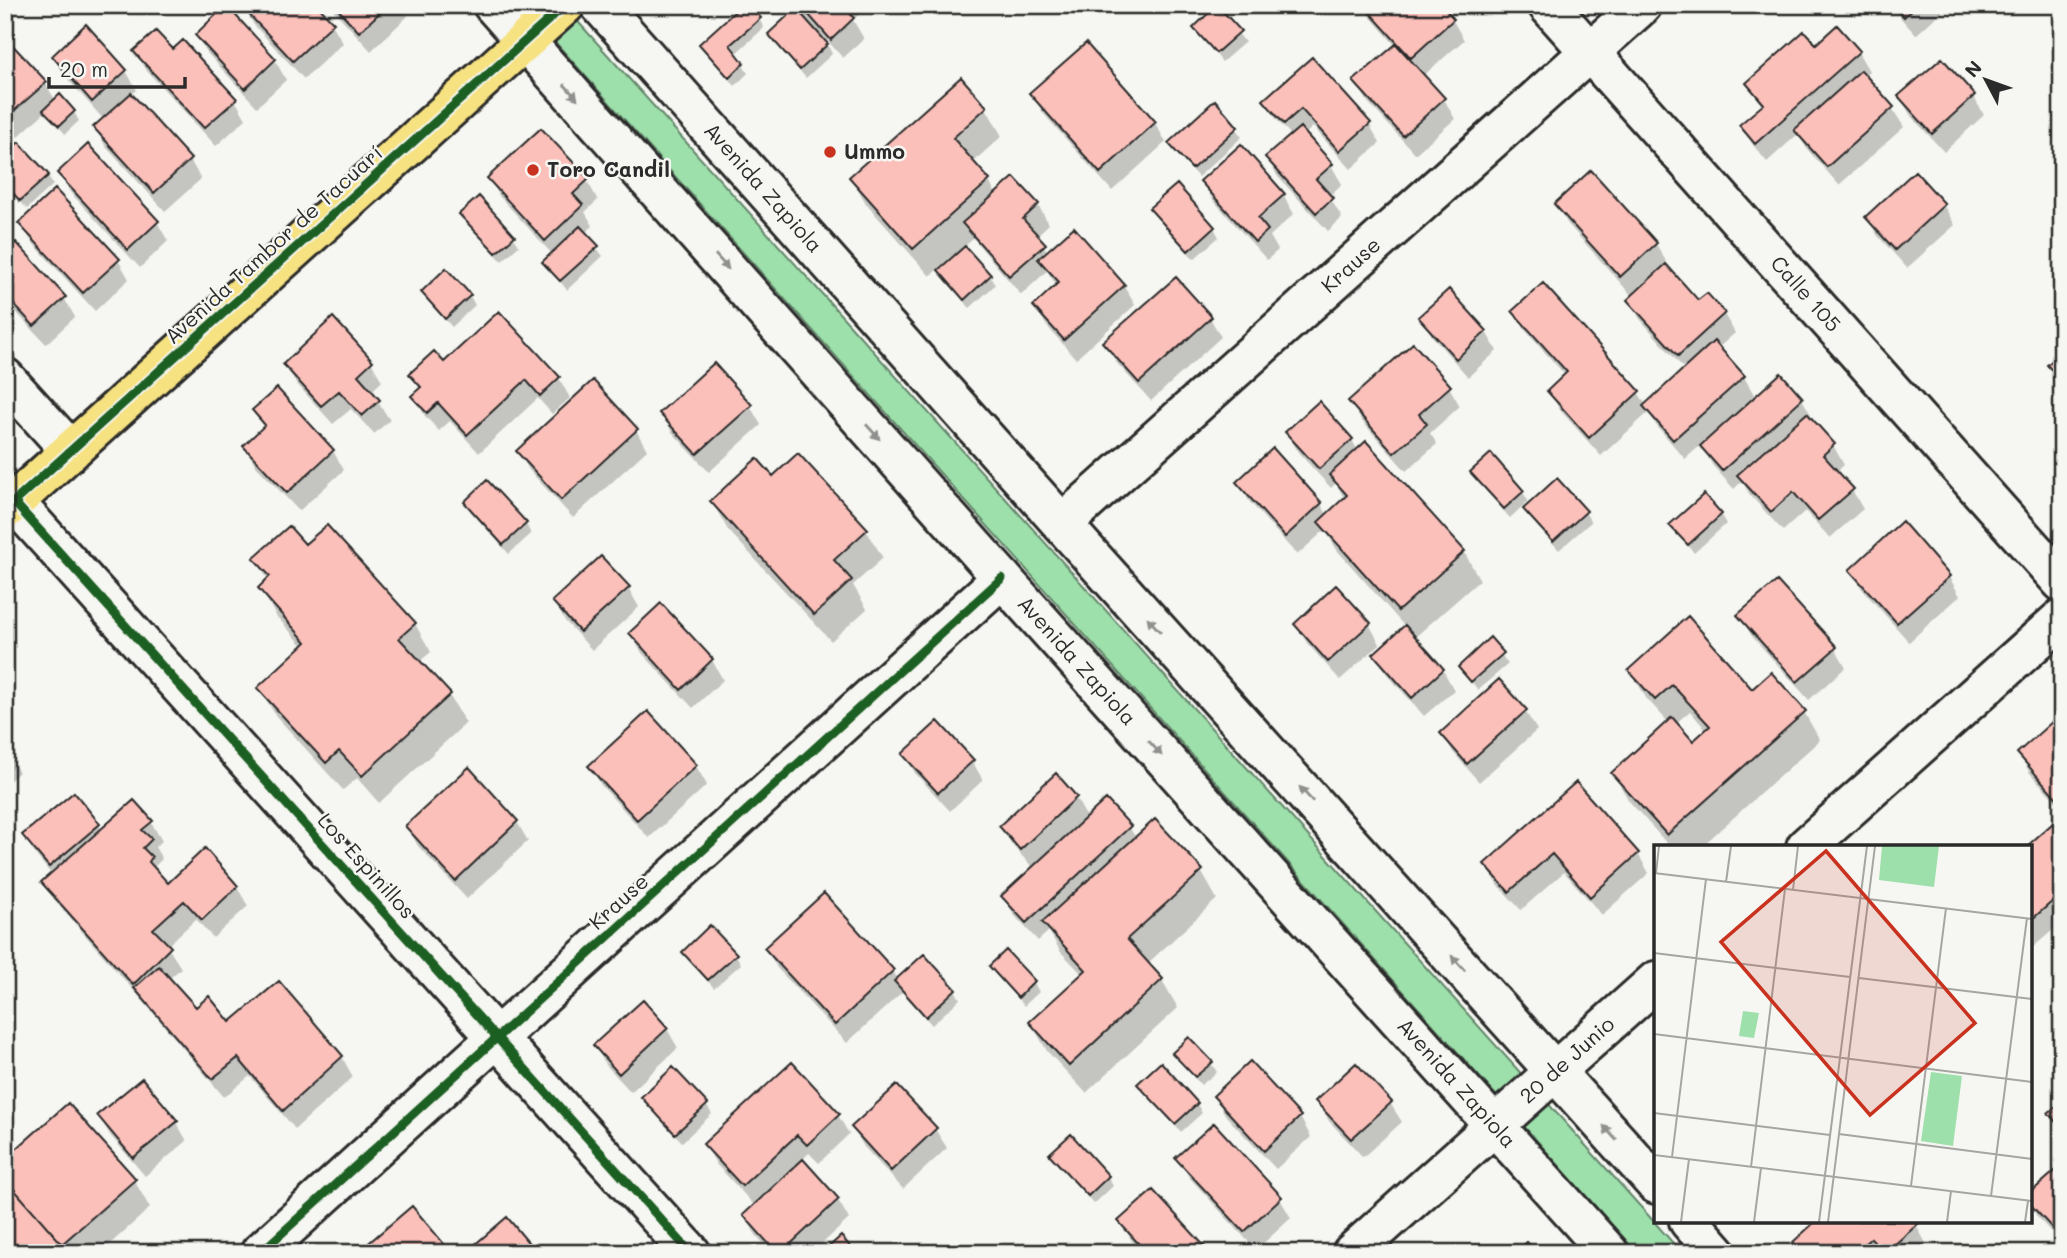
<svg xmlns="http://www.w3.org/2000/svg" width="2067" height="1258" font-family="Mali,sans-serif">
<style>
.green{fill:#9de0ab;stroke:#64866b;stroke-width:2}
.shadow{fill:#0003;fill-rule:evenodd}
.building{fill:#fcc0ba;stroke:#2b2b2b;stroke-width:2}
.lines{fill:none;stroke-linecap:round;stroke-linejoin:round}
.minor-casing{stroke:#2b2b2b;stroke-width:44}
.secondary-casing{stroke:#2b2b2b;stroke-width:44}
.primary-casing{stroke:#2b2b2b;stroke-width:44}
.minor{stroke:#f6f6f2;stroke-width:38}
.secondary{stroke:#f6f6f2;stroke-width:38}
.primary{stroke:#f6e281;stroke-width:38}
.cycleway-casing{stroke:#f6f6f2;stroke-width:13}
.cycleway{stroke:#1b5e20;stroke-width:9}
.oneway{fill:#90908e}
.poi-dot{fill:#c8321e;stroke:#f6f6f2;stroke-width:2.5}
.labels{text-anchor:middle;stroke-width:5;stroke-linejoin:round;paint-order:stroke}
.poi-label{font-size:21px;font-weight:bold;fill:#2b2b2b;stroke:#f6f6f2;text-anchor:start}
.street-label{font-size:21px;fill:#2b2b2b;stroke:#f6f6f2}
.inset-road{fill:none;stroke:#a5a5a2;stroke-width:2}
.view{fill:#c8321e;fill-opacity:0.15;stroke:#c8321e;stroke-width:3.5}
.inset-edge{fill:none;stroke:#2b2b2b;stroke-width:3.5}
</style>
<rect width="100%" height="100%" fill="#f6f6f2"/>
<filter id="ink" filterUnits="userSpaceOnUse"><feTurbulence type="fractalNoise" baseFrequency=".0143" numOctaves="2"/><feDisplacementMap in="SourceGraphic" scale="14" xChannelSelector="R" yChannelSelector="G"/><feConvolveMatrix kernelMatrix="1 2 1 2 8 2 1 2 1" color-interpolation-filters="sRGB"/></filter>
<g filter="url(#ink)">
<path class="green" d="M522,5H563L1682,1253H1637Z"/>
<path class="shadow" d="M315,5L332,24L343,43L304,79L254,25L243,6Z
M329,5H402L408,16L371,51Z
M796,5H869L853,20L864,39L843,58L824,37L832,54L806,78L775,43L770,34L798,8Z
M1360,5H1439L1453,21L1464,40L1423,76L1444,99L1455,119L1415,154L1367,101L1356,82L1396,46Z
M1889,5H1947L1948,6L1916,35Z
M226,8L275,60L286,80L257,107L208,54L197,35Z
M1217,8L1245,42L1222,62L1195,28Z
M759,19L764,28L735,54L748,73L735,86L702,44Z
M5,39L45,83L56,101L60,97L74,112L79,121L65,134L46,111L18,137L5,122Z
M1815,46L1858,52L1869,71L1863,76L1892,108L1904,127L1839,185L1807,149L1798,134L1767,162L1753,145L1742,126L1763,107L1748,84Z
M136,51L173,52L235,100L246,119L216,146L147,71Z
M54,57L126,71L137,90L131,95L190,160L201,179L165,211L106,147L95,128L104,120L65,76Z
M960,79L986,108L1002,136L972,163L989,181L996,195L1038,205L1049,224L1036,236L1048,252L1124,286L1135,305L1076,359L1046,325L1035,306L1057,286L1047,271L1021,295L973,238L963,247L990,276L995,285L970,308L945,280L939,268L930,276L867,205L851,177Z
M1032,94L1155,123L1166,142L1112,191L1043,113Z
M1973,96L1984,115L1944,152L1911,116L1900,97Z
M1265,100L1369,124L1380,143L1351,169L1313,127L1304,135L1331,165L1342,184L1329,196L1342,218L1328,231L1278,177L1267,158L1292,136L1276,119Z
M1215,102L1242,137L1198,177L1175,152L1170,143Z
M5,157L48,176L53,185L27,209L5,186Z
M59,173L157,222L168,241L140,268L70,192Z
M1915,174L1944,206L1955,225L1907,268L1878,236L1867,217Z
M489,178L587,181L598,200L585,212L593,226L585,233L603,256L567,290L544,262L553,255L500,197Z
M1202,181L1283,195L1294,214L1270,236L1278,250L1267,260L1213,200Z
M1556,204L1656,244L1667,263L1664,265L1698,303L1724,314L1735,333L1718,348L1744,377L1756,398L1802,399L1813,418L1811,420L1833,445L1844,465L1836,472L1852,490L1863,509L1830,538L1805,511L1783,531L1750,495L1742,481L1734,489L1713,466L1701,445L1685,459L1656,425L1649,412L1601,456L1560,410L1549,391L1566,376L1525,330L1514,311L1638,392L1646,405L1685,370L1640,319L1629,300L1633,297L1567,223Z
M1152,209L1214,228L1219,237L1194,259L1157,218Z
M461,214L513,237L519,246L502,261L467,224Z
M20,223L118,260L129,279L95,311L32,242Z
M5,254L64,298L75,317L46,344L5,300Z
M1449,291L1486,332L1497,351L1468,377L1432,336L1421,317Z
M423,292L470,296L475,305L452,327L428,301Z
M499,313L559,378L570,398L552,414L538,398L479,453L450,421L439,431L425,416L414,396L420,390L411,374L444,364Z
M1210,318L1221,337L1151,401L1116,362L1105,343Z
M2062,354V387L2049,365Z
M371,362L382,381L371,392L390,420L374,434L351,409L333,424L296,383L285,364Z
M1449,387L1460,406L1430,433L1437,444L1406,471L1361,420L1350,401Z
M277,390L333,451L344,470L299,511L256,466L245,447L265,428L255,411Z
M750,406L761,425L709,472L672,432L661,413Z
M636,430L647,450L573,518L529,470L518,451Z
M1287,432L1352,440L1358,451L1464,552L1480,580L1414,638L1443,670L1454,690L1424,716L1386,673L1375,654L1405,627L1337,550L1325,530L1297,555L1249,501L1238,482L1273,450L1321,504L1328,516L1345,500L1336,483L1331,488L1298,452Z
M1472,472L1523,492L1528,501L1510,518L1478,482Z
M773,478L866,530L883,558L853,585L867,609L831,641L728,530L712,502Z
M487,482L526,524L531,534L509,554L471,512L466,503Z
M1526,510L1585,512L1591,522L1559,550L1531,519Z
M1721,515L1726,524L1694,553L1672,525Z
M1902,524L1949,577L1960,596L1909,642L1862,589L1851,570Z
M305,546L415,624L431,652L419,662L449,695L466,723L379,803L357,778L343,790L276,716L259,688L304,647L276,616L260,588L268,580L256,559Z
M628,588L639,607L592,650L565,621L554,602Z
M661,605L712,660L723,680L693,708L642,653L631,634Z
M1740,616L1835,648L1846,667L1809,700L1751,635Z
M1296,624H1369L1380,644L1340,680L1307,643Z
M1490,640L1508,664L1478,690L1460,667Z
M1630,670L1752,691L1804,712L1820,740L1701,847H1670L1629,801L1613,773L1669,723L1646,698ZM1690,711L1707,731L1693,744L1675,724Z
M1525,711L1537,730L1479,782L1453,752L1442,733Z
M2062,716V808L2030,773L2019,754Z
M5,750L19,772L5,785Z
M904,754L972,761L983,780L950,811L915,773Z
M590,766H696L707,785L649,838L601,785Z
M469,770L517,822L528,841L467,899L418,846L407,826Z
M1576,784L1638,854L1649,873L1602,915L1564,872L1521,910L1497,884L1486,865Z
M1076,798L1087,818L1129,827L1136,838L1201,871L1217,899L1147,964L1162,980L1178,1008L1086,1093L1047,1051L1031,1023L1083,975L1060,951L1049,931L1038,941L1014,915L1003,896L1033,868L1012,845L1001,826Z
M151,822L162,841L155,847L162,859L155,866L168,885L237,887L248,906L213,938L196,919L167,946L181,968L169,979L196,1010L230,1024L279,983L342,1057L353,1077L295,1129L250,1076L224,1097L143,1001L55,901L44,882L52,875L35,854L24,835L99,825L102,831Z
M2062,836V922L2030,950V847Z
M824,895L893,971L898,980L924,956L955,990L960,999L932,1025L902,992L847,1043L777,968L766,948Z
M684,952L736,955L741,964L714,988L690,961Z
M1006,953L1034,983L1039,992L1024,1006L991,967Z
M667,1029L678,1048L631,1092L606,1065L595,1046Z
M1174,1053L1211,1063L1217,1072L1201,1085L1180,1062Z
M1250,1064L1300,1117L1311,1137L1276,1169L1226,1116L1215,1097Z
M1140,1084L1197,1104L1202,1113L1181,1132L1145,1093Z
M643,1097L706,1105L712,1114L682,1142L648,1106Z
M1318,1101L1390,1103L1402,1122L1363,1157L1329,1121Z
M838,1115L849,1134L819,1163L809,1153L802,1160L838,1200L849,1219L812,1253H772L756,1235L745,1216L755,1206L716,1164L705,1144Z
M99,1116L176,1122L187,1141L145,1176L110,1135Z
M1214,1126L1280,1199L1291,1218L1256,1250L1189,1177L1178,1158Z
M853,1128L935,1129L947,1148L903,1189L864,1147Z
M1070,1137L1108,1177L1113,1186L1094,1204L1056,1163L1051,1154Z
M2062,1168V1244L2038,1218L2030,1204Z
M134,1180L150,1208L100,1253H5Z
M411,1209L449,1253H360Z
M1121,1222L1207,1251L1208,1253H1143L1132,1241Z
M1916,1225L1927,1245L1918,1253H1801L1795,1242Z"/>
<path class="building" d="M226,5L276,59L245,89L195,35Z
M317,5L334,23L293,61L241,6Z
M334,5H388L359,32Z
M742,5H750L761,18L730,45L744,63L729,78L699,44Z
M800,5H843L854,18L831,40Z
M1217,5L1241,31L1216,53L1193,28Z
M1363,5H1442L1454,19L1411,58Z
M1893,5H1917L1904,17Z
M796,8L828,44L800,70L768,34Z
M86,24L127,70L92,102L52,56Z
M1837,25L1860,51L1755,144L1739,125L1764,104L1746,83L1804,31L1816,44Z
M156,31L173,49L183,40L237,99L204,128L133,51Z
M5,37L47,82L6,118L5,117Z
M1086,43L1156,122L1100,173L1029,93Z
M1396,44L1445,98L1403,136L1353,81Z
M1312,57L1371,123L1339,151L1301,109L1284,124L1263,100Z
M1942,58L1975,95L1932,134L1898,96Z
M1861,70L1894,107L1827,167L1794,130Z
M961,77L987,107L953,138L990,180L913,249L849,177Z
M131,93L191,159L154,193L93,127Z
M60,94L75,111L59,126L43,110Z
M1215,100L1238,127L1192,169L1168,143Z
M1300,127L1333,164L1316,179L1333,198L1316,213L1265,157Z
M541,128L589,179L573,194L583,205L545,241L487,178Z
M19,142L49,175L20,201L5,184V155Z
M88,144L159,221L128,250L57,173Z
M1241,144L1285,194L1258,218L1268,230L1255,242L1200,181Z
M1591,170L1657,243L1620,277L1554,204Z
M1915,171L1945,204L1895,250L1865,217Z
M1014,177L1039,204L1023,219L1046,244L1009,276L962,223Z
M1177,184L1215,227L1188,251L1149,208Z
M55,189L120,259L83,293L18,223Z
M479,196L515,236L496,253L459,214Z
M580,226L599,246L560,281L542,262Z
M1074,227L1125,285L1064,340L1033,306L1059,282L1038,259Z
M16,242L66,297L34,326L5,295V252Z
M965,246L991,275L964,300L938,270Z
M1666,264L1698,300L1707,293L1725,313L1678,356L1627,300Z
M446,268L471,295L445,319L421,292Z
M1176,277L1212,317L1139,383L1102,342Z
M1543,283L1640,391L1589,438L1547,391L1567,372L1512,311Z
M1449,289L1487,331L1456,359L1418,317Z
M499,311L560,377L540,396L526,380L467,435L438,403L427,413L411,396L421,387L409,374L434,351L444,362Z
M333,317L373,361L358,375L380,400L362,416L339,391L321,406L283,364Z
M1714,341L1745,376L1673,440L1643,406Z
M1413,343L1451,386L1419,414L1427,424L1394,453L1348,401Z
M2062,352V381L2047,365Z
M714,363L752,405L697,454L659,413Z
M1781,373L1803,398L1722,471L1700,446Z
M593,380L638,429L561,500L516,451Z
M277,388L334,450L287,493L243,446L265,425L252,410Z
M1319,401L1353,439L1319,469L1285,432Z
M1807,413L1835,444L1823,455L1854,489L1818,520L1793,492L1771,512L1737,475Z
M1366,441L1465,551L1398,611L1318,522L1347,495L1329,475Z
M1273,448L1322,503L1285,537L1236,482Z
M798,453L868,529L834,560L852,580L814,615L710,501L757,458L773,476Z
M1491,453L1524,491L1504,509L1470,472Z
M1557,478L1587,511L1553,542L1523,509Z
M487,480L527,523L503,545L464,502Z
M1704,494L1722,514L1688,545L1669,525Z
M1902,521L1950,576L1897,623L1849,570Z
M327,525L416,623L399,638L451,694L362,776L339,751L326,763L257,688L306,642L258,588L270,576L253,558L289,526L305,544Z
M601,556L630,587L580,632L552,601Z
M1777,581L1837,647L1797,682L1737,615Z
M1336,585L1371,623L1328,662L1294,624Z
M661,603L713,659L681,690L629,633Z
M1688,616L1752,689L1771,672L1806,711L1667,835L1611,773L1672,717L1693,741L1710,726L1672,685L1655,700L1628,670Z
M1405,625L1444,669L1412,698L1373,654Z
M1490,637L1504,653L1471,682L1458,667Z
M1499,679L1527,710L1467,764L1440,733Z
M648,711L697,765L637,820L588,766Z
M2062,713V804L2017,753Z
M938,721L974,760L938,793L902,754Z
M469,767L518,821L455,881L405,826Z
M1056,773L1077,797L1020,850L999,826Z
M1576,782L1639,853L1590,897L1552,854L1509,892L1484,864Z
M74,792L100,824L49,867L22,835Z
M1106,799L1131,826L1026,923L1001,896Z
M134,800L153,821L142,830L152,839L143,848L152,857L149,862L168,883L205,848L238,886L202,920L184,901L153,929L171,947L133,985L41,882Z
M1155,819L1203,870L1127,939L1163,979L1069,1066L1029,1022L1086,970L1042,922Z
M2053,823L2062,833V893L2030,921V847H2026Z
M824,893L894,970L835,1025L764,948Z
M710,925L737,954L708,980L682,952Z
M1006,950L1035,981L1018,998L989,966Z
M924,954L956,989L926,1017L894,981Z
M159,966L196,1007L209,996L230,1022L279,981L343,1056L283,1111L238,1058L212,1079L134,988Z
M643,1000L668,1028L619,1074L593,1045Z
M1189,1037L1213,1062L1195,1077L1172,1053Z
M1250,1061L1301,1116L1264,1151L1213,1096Z
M792,1062L840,1114L807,1145L797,1135L742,1186L703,1144Z
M1161,1062L1198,1103L1175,1124L1137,1084Z
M1356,1063L1392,1102L1351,1139L1315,1101Z
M673,1067L708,1104L675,1134L641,1097Z
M142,1078L178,1121L133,1158L97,1115Z
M897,1085L937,1128L891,1171L851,1127Z
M2062,1101V1129L2048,1113Z
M68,1103L136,1179L62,1244L5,1179V1159Z
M1214,1123L1282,1197L1244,1232L1175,1158Z
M1071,1134L1109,1176L1088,1196L1049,1154Z
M803,1159L839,1199L781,1253H777L743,1215Z
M2062,1165V1239L2030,1204V1193Z
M5,1179L62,1244L52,1253H5Z
M1153,1190L1208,1250L1205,1253H1147L1118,1221Z
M412,1206L450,1251L357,1253Z
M507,1217L537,1253H465Z
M1816,1221H1915L1918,1224L1885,1253L1871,1238L1854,1253H1803L1793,1242Z
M841,1236L856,1253H822Z
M1527,1242L1537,1253H1515Z"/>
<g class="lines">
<g class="minor-casing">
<g id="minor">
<path id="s1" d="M1548,5L2062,582"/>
<path d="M5,378L71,451"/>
<path d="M14,502L691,1253"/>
<path id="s2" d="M1062,524L1642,5"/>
<path d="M1806,847L2062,618"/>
<path d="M260,1253L1002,578"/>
<path id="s3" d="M1352,1253L1656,981"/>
</g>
</g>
<g class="secondary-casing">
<g id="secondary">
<path id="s4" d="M493,5L1002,578L1609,1253"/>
<path id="s5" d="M600,5L1062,524L1656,1184"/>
<path d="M1689,1221L1717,1253"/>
</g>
</g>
<g class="primary-casing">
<path id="primary" d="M5,510L565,5"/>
</g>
<use href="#minor" class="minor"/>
<use href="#secondary" class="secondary"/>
<use href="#primary" class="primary"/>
<g class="cycleway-casing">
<path id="cycleway" d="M14,502L691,1253
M6,509L565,5
M260,1253L1002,578"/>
</g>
<use href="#cycleway" class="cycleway"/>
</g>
<defs><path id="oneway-solid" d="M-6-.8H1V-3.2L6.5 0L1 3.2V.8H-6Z" transform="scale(1.75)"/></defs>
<g class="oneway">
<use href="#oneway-solid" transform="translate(571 92) rotate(48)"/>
<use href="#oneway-solid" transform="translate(722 262) rotate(48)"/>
<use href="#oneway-solid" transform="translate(873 432) rotate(48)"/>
<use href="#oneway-solid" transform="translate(1154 625) rotate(-132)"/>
<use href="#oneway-solid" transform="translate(1155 748) rotate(48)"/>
<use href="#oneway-solid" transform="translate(1306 794) rotate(-132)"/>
<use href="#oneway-solid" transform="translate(1458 963) rotate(-132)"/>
<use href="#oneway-solid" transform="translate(1610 1133) rotate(-132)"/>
</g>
</g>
<g class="poi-dot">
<circle cx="830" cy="152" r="7"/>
<circle cx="533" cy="170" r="7"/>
</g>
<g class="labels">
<g class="poi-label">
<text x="844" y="159">Ummo</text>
<text x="547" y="177">Toro Candil</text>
</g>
<g class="street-label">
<text dy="7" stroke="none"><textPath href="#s5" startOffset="245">Avenida Zapiola</textPath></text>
<text transform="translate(274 245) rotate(-42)" y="7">Avenida Tambor de Tacuarí</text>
<text dy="7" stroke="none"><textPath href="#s2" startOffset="388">Krause</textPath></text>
<text dy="7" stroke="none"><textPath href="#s1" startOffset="387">Calle 105</textPath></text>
<text dy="7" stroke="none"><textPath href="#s4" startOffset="878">Avenida Zapiola</textPath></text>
<text transform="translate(366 866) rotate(48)" y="7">Los Espinillos</text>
<text transform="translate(619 902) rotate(-42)" y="7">Krause</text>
<text dy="7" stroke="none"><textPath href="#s3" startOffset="289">20 de Junio</textPath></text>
<text dy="7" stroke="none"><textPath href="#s4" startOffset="1446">Avenida Zapiola</textPath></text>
</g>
</g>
<g transform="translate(1654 845)">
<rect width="378" height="378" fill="#f6f6f2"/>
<path d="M228,1H285L280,42L225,35ZM89,166L105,168L100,193L85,191ZM277,227L308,231L299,301L267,296Z" fill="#9de0ab"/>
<path class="inset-road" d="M0,28L378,74M2,28L5,1M72,37L77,1M139,45L144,1M0,108L196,132M205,133L378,154M0,189L378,237M0,268L176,290M185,289L378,314M0,310L378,356M18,312L52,34M97,322L131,44M257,341L292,63M337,351L373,73M27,377L35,314M100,377L107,323M165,377L213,1M174,377L221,1M293,377L297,346M371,377L374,356"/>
<path class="view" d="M172,6L321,178L216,270L67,97Z"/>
<rect width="378" height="378" class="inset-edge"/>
</g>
<rect width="2067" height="1258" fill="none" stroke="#f6f6f2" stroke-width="28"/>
<rect x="14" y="14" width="2039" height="1230" fill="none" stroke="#2b2b2b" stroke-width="2.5" filter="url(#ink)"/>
<g transform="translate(1986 80) rotate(311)" stroke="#f6f6f2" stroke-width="5" paint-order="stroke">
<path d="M0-5L12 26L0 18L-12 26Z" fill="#2b2b2b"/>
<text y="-10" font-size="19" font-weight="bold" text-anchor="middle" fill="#2b2b2b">N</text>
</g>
<path d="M49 77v10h136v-10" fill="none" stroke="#2b2b2b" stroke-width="3.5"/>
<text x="60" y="77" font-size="21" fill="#2b2b2b" stroke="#f6f6f2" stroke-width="5" paint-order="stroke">20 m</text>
</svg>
